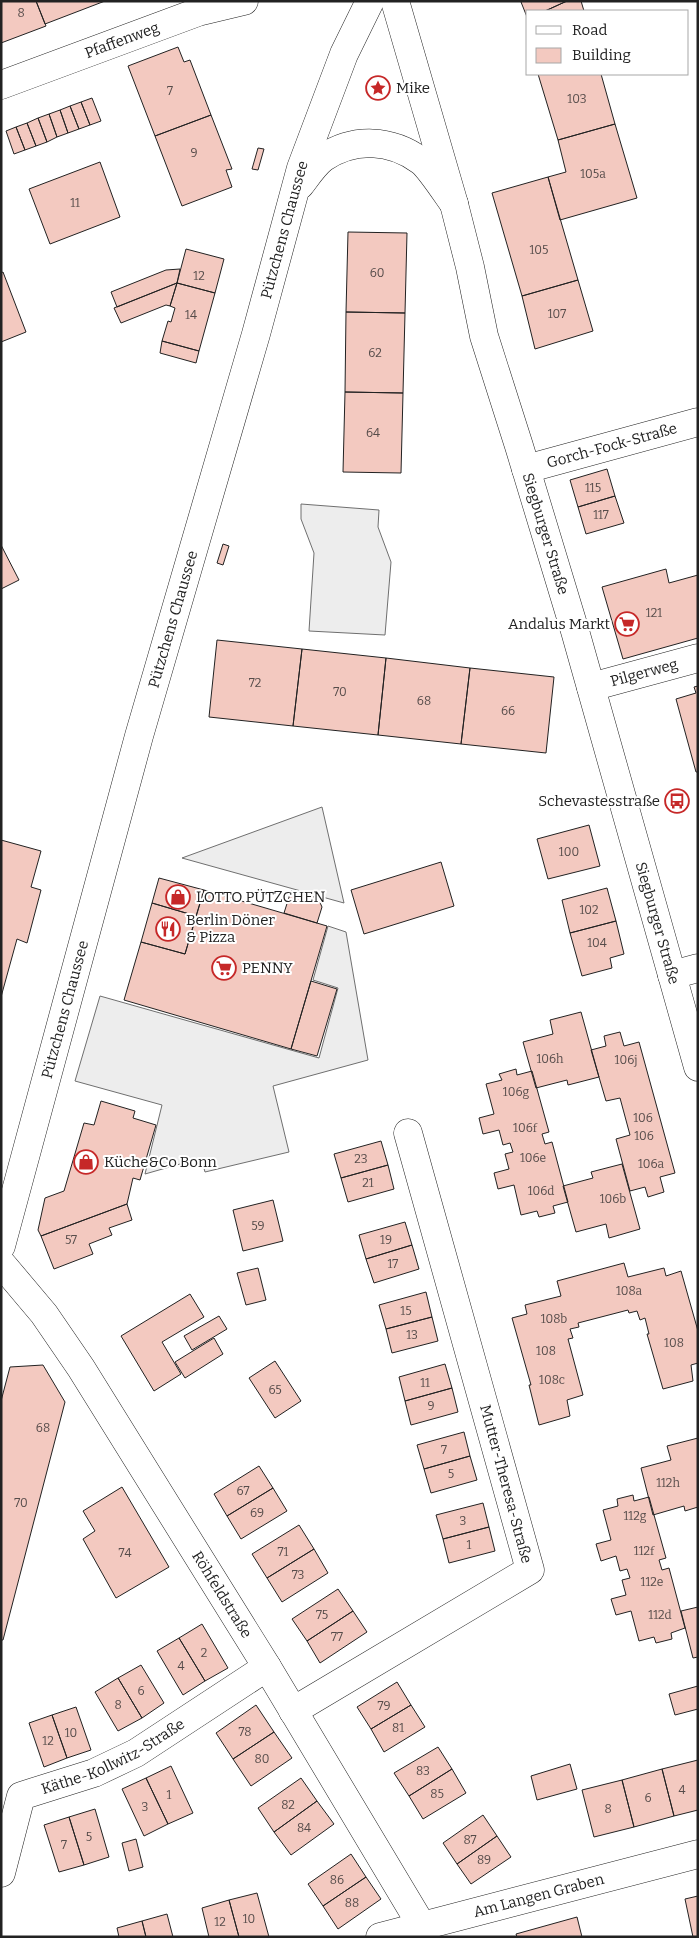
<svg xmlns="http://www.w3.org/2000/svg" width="699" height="1938" font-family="Bitter,serif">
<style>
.parking{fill:#ededed;stroke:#6f6f6f}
.building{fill:#f3c9c0;stroke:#222}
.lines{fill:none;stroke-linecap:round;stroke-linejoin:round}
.minor-casing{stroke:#222;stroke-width:29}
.major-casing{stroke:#222;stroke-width:29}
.minor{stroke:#fff;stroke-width:28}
.major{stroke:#fff;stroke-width:28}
.labels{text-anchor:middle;stroke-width:4;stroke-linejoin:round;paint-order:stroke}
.number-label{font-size:12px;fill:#564c4a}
.street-label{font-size:15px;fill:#222;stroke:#fff}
.poi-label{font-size:15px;fill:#222;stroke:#fff;text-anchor:start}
</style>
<rect width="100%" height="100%" fill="#fff"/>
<path class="parking" d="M301,504L379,510L378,527L391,562L385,635L309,631L314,553L301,519Z
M322,807L344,903L182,858Z
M328,926L346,932L368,1060L273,1086L289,1152L205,1172L201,1158L145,1174L162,1105L75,1081L100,996L319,1058L338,988L313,980Z"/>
<path class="building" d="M1,1H36L46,26L1,43Z
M36,1H105L45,24Z
M524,1H567L545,11H528L527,17L521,2Z
M567,1H581L584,11H545Z
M178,47L184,62L190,60L211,115L155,136L128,66Z
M538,74H601L615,124L558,140Z
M92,98L101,121L90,125L81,102Z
M81,102L90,125L79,129L70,106Z
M70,106L79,129L68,133L60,110Z
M60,110L68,133L57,137L49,114Z
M49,114L57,137L47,142L38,118Z
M211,115L232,169L226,170L232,187L182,206L155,136Z
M38,118L47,142L36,146L27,123Z
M27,123L36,146L25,150L16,127Z
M615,124L637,198L560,220L548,177L566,172L558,140Z
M16,127L25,150L14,154L6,131Z
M258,148L264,149L258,170L252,169Z
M100,162L120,217L50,244L29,189Z
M548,177L578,280L522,296L492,193Z
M348,232L407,233L405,313L346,312Z
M186,249L224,259L215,293L177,283Z
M180,269L177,283L117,307L111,292L166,270Z
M3,272L26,332L1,342V273Z
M578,280L593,331L535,349L522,296Z
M177,283L170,306L166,305L121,323L114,308Z
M177,283L215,293L199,351L162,341L168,321L171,322L175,308L170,306Z
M346,312L405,313L403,393L345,392Z
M162,341L199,351L196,363L160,353Z
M345,392L403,393L401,473L343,472Z
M607,469L615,496L578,507L570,480Z
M615,496L624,523L586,534L578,507Z
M223,544L229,546L223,565L217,563Z
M1,545L19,580L1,589Z
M666,569L669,583L698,575V638L623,659L602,587Z
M217,640L302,649L293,726L209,717Z
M302,649L386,658L378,735L293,726Z
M386,658L470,668L461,744L378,735Z
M470,668L554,677L546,753L461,744Z
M698,686V772H696L676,699L696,693L694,687Z
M589,825L600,866L548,879L537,839Z
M1,840L41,851L31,887L41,890L27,943L17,939L1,997Z
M441,862L454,906L364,934L351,890Z
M159,878L204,890L196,916L152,903Z
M607,888L616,921L570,933L562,900Z
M204,890L327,926L291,1049L124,1000L141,942L185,954Z
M291,891L318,898L322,907L317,923L284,913Z
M152,903L196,916L185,954L141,942Z
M616,921L624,954L610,958L612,968L582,976L570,933Z
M311,981L337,989L317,1056L291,1049Z
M581,1012L599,1077L568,1085L567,1080L536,1088L523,1042L553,1034L550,1020Z
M620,1032L624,1046L639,1042L675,1173L660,1177L664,1192L648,1197L645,1187L630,1191L616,1139L630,1135L620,1098L606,1101L591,1050L606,1046L604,1036Z
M516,1069L517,1075L532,1071L549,1132L542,1134L545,1144L552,1142L568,1202L553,1206L555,1213L539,1217L537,1211L521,1215L514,1185L498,1189L494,1173L509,1169L505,1154L513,1152L510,1143L503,1145L499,1130L483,1134L479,1118L494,1114L486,1084L502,1080L499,1074Z
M101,1101L135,1111L133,1118L156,1125L140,1180L133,1178L127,1204L41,1236L38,1230L45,1198L64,1191L84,1123L94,1125Z
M381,1141L388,1165L341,1178L334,1154Z
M622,1164L640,1229L609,1238L606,1224L576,1232L563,1186L593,1178L591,1172Z
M388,1165L394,1189L348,1202L341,1178Z
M273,1200L283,1241L243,1251L233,1210Z
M127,1204L132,1220L109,1228L112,1235L89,1244L93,1254L54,1269L41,1236Z
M405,1222L412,1245L366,1259L359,1235Z
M412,1245L419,1269L374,1283L366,1259Z
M624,1263L628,1277L664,1268L666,1276L681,1271L698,1331V1363L691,1365L693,1381L663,1389L647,1334H649L645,1318L640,1320L637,1311L629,1313L628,1310L578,1323L579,1327L570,1329L573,1338L568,1339L583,1395L567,1400L570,1416L539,1425L529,1385H531L512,1318L527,1314L525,1305L561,1296L557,1281Z
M258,1268L266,1300L246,1305L237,1273Z
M426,1292L432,1317L386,1329L379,1305Z
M190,1294L204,1317L162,1342L181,1374L154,1391L121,1336Z
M219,1316L227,1329L192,1350L184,1336Z
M432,1317L438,1341L392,1353L386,1329Z
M214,1338L223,1354L185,1378L175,1362Z
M275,1361L301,1401L275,1418L249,1378Z
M445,1364L452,1388L405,1401L399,1377Z
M43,1365L65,1402L3,1640H1V1401L10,1367Z
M452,1388L458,1412L411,1425L405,1401Z
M464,1432L470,1456L424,1469L417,1445Z
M698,1438V1507L685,1511L684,1506L653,1515L641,1468L671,1460L667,1446Z
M470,1456L477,1480L431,1493L424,1469Z
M259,1466L273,1488L227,1516L214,1494Z
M122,1487L169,1567L116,1598L83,1539L95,1531L83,1511Z
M273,1488L287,1511L241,1539L227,1516Z
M633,1495L634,1501L649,1497L666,1558L659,1560L662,1570L669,1568L685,1628L671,1633L672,1639L656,1643L654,1637L639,1641L631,1611L616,1615L611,1599L626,1595L622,1580L630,1578L627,1569L620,1571L616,1556L601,1561L596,1544L611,1540L603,1510L618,1506L617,1499Z
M483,1503L489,1527L443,1539L436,1515Z
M299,1525L314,1549L267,1578L252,1554Z
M489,1527L495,1551L449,1563L443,1539Z
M314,1549L328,1573L282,1602L267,1578Z
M338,1589L353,1611L307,1641L292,1619Z
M698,1607V1657L693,1658L681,1611Z
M353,1611L367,1632L320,1663L307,1641Z
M202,1624L228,1668L205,1681L179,1638Z
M179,1638L205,1681L183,1695L157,1651Z
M141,1665L164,1703L142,1718L118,1678Z
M118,1678L142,1718L118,1731L95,1692Z
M397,1682L411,1705L371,1729L357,1707Z
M698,1686V1709L675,1715L669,1694Z
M256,1705L274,1732L233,1759L216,1733Z
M411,1705L425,1727L384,1752L371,1729Z
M76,1707L91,1750L67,1758L52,1715Z
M52,1715L67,1758L44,1767L29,1723Z
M274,1732L292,1758L251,1786L233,1759Z
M438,1747L452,1769L409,1796L394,1773Z
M698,1760V1810L674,1816L662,1769Z
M570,1764L577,1789L537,1800L531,1776Z
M171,1766L193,1813L168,1824L146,1778Z
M452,1769L466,1793L423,1819L409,1796Z
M662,1769L674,1816L634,1827L622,1780Z
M146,1778L168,1824L144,1836L122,1789Z
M301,1778L317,1801L274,1832L258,1808Z
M622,1780L634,1827L594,1837L582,1790Z
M317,1801L334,1824L291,1855L274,1832Z
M95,1809L109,1857L84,1865L69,1817Z
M483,1815L497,1836L457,1864L443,1843Z
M69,1817L84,1865L59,1872L44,1825Z
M497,1836L511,1857L471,1884L457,1864Z
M136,1839L143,1867L129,1871L122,1843Z
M351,1854L366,1877L323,1906L308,1884Z
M366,1877L381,1899L338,1929L323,1906Z
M257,1893L269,1937H239L229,1900Z
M698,1896V1937H693L685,1899Z
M229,1900L239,1937H209L202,1908Z
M167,1914L173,1937H146L142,1921Z
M577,1917L582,1937H517L516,1934Z
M142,1921L146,1937H119L117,1928Z"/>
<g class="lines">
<g class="minor-casing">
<g id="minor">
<path id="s1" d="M1,85L198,12L244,1"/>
<path d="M300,185C307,176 314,165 323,158C354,137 391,139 421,161C430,168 446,193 454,204"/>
<path id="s2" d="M526,469L698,422"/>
<path id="s3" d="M591,687L698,658"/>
<path d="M672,975L698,968"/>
<path id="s4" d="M1,1246L139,736L256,334L301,168L344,54L370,1"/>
<path id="s5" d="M1,1263L44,1314L81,1368L267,1667L422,1926L425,1937"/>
<path d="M293,1711L530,1570L408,1133"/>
<path id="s6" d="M1,1873L21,1796L94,1773L136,1753L267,1667"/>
<path id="s7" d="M380,1937L698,1854"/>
</g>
</g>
<g class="major-casing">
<g id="major">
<path id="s8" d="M395,1L454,204L470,267L484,336L519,446L575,631L698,1067"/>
</g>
</g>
<use href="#minor" class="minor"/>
<use href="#major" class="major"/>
</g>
<defs>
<g id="sight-ring" transform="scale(1.25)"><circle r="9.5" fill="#fff" stroke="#c62828" stroke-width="1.5"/><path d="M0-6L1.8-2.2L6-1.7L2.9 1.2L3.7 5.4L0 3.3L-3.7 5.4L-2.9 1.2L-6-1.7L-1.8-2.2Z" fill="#c62828"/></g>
<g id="supermarket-ring" transform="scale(1.25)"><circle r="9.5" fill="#fff" stroke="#c62828" stroke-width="1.5"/><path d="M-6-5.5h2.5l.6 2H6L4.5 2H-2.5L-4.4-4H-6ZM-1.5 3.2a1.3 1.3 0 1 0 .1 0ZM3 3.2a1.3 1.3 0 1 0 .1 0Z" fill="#c62828"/></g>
<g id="bus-ring" transform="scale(1.25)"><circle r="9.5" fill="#fff" stroke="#c62828" stroke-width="1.5"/><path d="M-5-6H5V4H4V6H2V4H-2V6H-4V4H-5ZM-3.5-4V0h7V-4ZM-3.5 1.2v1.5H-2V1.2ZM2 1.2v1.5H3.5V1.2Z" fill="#c62828"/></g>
<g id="shop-ring" transform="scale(1.25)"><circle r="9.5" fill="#fff" stroke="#c62828" stroke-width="1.5"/><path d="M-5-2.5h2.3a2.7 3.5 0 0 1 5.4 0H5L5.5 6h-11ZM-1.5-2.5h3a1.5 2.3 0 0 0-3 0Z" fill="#c62828"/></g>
<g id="restaurant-ring" transform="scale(1.25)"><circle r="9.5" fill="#fff" stroke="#c62828" stroke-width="1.5"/><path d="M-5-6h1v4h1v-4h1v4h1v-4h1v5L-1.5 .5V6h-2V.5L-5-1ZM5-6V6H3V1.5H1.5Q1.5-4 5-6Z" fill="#c62828"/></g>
</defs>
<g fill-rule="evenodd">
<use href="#sight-ring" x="378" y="88"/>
<use href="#supermarket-ring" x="627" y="624"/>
<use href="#bus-ring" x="677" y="801"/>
<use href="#shop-ring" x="178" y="897"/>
<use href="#restaurant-ring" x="168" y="929"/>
<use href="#supermarket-ring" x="224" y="968"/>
<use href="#shop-ring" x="86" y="1162"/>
</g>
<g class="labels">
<g class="number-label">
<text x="21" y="17">8</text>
<text x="170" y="95">7</text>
<text x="577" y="103">103</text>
<text x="194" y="157">9</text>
<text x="593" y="178">105a</text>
<text x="75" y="207">11</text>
<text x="539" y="254">105</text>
<text x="377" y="277">60</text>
<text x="199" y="280">12</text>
<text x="557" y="318">107</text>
<text x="191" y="319">14</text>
<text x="375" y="357">62</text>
<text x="373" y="437">64</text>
<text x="593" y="492">115</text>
<text x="601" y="519">117</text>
<text x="654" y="617">121</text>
<text x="255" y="687">72</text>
<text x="340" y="696">70</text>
<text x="424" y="705">68</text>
<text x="508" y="715">66</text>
<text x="569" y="856">100</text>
<text x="589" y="914">102</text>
<text x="597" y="947">104</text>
<text x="550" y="1063">106h</text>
<text x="626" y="1064">106j</text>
<text x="516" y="1096">106g</text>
<text x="643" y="1122">106</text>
<text x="525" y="1132">106f</text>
<text x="644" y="1140">106</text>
<text x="533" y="1162">106e</text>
<text x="361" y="1163">23</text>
<text x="651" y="1168">106a</text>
<text x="368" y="1187">21</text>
<text x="541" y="1195">106d</text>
<text x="613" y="1203">106b</text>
<text x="258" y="1230">59</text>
<text x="71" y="1244">57</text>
<text x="386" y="1244">19</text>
<text x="393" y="1268">17</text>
<text x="629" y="1295">108a</text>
<text x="406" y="1315">15</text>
<text x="554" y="1323">108b</text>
<text x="412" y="1339">13</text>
<text x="674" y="1347">108</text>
<text x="546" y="1355">108</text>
<text x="552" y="1384">108c</text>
<text x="425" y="1387">11</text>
<text x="275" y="1394">65</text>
<text x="431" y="1410">9</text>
<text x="43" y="1432">68</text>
<text x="444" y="1454">7</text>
<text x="451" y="1478">5</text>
<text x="668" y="1487">112h</text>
<text x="243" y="1495">67</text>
<text x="21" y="1507">70</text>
<text x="257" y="1517">69</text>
<text x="635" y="1520">112g</text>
<text x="463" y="1525">3</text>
<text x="469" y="1549">1</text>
<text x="644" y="1555">112f</text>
<text x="283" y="1556">71</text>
<text x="125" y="1557">74</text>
<text x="298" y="1579">73</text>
<text x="652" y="1586">112e</text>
<text x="322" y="1619">75</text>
<text x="660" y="1619">112d</text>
<text x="337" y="1641">77</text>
<text x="204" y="1657">2</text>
<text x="181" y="1670">4</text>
<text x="141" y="1695">6</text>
<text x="118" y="1709">8</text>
<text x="384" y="1710">79</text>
<text x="398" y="1732">81</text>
<text x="245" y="1736">78</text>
<text x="71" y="1737">10</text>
<text x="48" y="1745">12</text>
<text x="262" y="1763">80</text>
<text x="423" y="1775">83</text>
<text x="682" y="1794">4</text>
<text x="437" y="1798">85</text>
<text x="169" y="1799">1</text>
<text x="648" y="1802">6</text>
<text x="288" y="1809">82</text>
<text x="145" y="1811">3</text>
<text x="608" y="1813">8</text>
<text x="304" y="1832">84</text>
<text x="89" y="1841">5</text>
<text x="470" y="1844">87</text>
<text x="64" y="1849">7</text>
<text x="484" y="1864">89</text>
<text x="337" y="1884">86</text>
<text x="352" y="1907">88</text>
<text x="249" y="1923">10</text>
<text x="220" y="1926">12</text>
</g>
<g class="street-label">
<text dy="5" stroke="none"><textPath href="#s1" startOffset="129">Pfaffenweg</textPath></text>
<text dy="5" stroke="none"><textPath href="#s4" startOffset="1055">Pützchens Chaussee</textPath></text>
<text dy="5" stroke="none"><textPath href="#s2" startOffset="89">Gorch-Fock-Straße</textPath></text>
<text dy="5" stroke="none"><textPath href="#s8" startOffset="554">Siegburger Straße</textPath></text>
<text dy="5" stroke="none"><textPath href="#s4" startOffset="650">Pützchens Chaussee</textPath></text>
<text dy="5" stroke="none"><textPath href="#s3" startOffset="55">Pilgerweg</textPath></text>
<text dy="5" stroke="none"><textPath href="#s8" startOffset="959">Siegburger Straße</textPath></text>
<text dy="5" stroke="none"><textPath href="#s4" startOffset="245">Pützchens Chaussee</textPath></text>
<text transform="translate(506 1484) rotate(75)" y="5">Mutter-Theresa-Straße</text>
<text dy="5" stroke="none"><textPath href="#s5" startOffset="399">Röhfeldstraße</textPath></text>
<text dy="5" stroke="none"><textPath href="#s6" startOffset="180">Käthe-Kollwitz-Straße</textPath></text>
<text dy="5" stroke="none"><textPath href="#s7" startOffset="164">Am Langen Graben</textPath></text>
</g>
<g class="poi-label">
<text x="396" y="93">Mike</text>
<text x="610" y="629" text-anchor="end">Andalus Markt</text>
<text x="660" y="806" text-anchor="end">Schevastesstraße</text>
<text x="196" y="902">LOTTO PÜTZCHEN</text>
<text x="186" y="925">Berlin Döner<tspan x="186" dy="17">&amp; Pizza</tspan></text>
<text x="242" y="973">PENNY</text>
<text x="104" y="1167">Küche&amp;Co Bonn</text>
</g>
</g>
<rect width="699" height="1938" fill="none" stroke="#222222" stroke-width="5"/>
<rect x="526" y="10" width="162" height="65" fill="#ffffff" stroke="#a7a7a7"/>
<rect x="536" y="26" width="25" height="8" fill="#ffffff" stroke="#a7a7a7"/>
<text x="572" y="35" font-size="15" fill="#222222">Road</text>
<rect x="536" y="48" width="25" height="15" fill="#f3c9c0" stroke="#a7a7a7"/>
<text x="572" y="60" font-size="15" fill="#222222">Building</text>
</svg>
